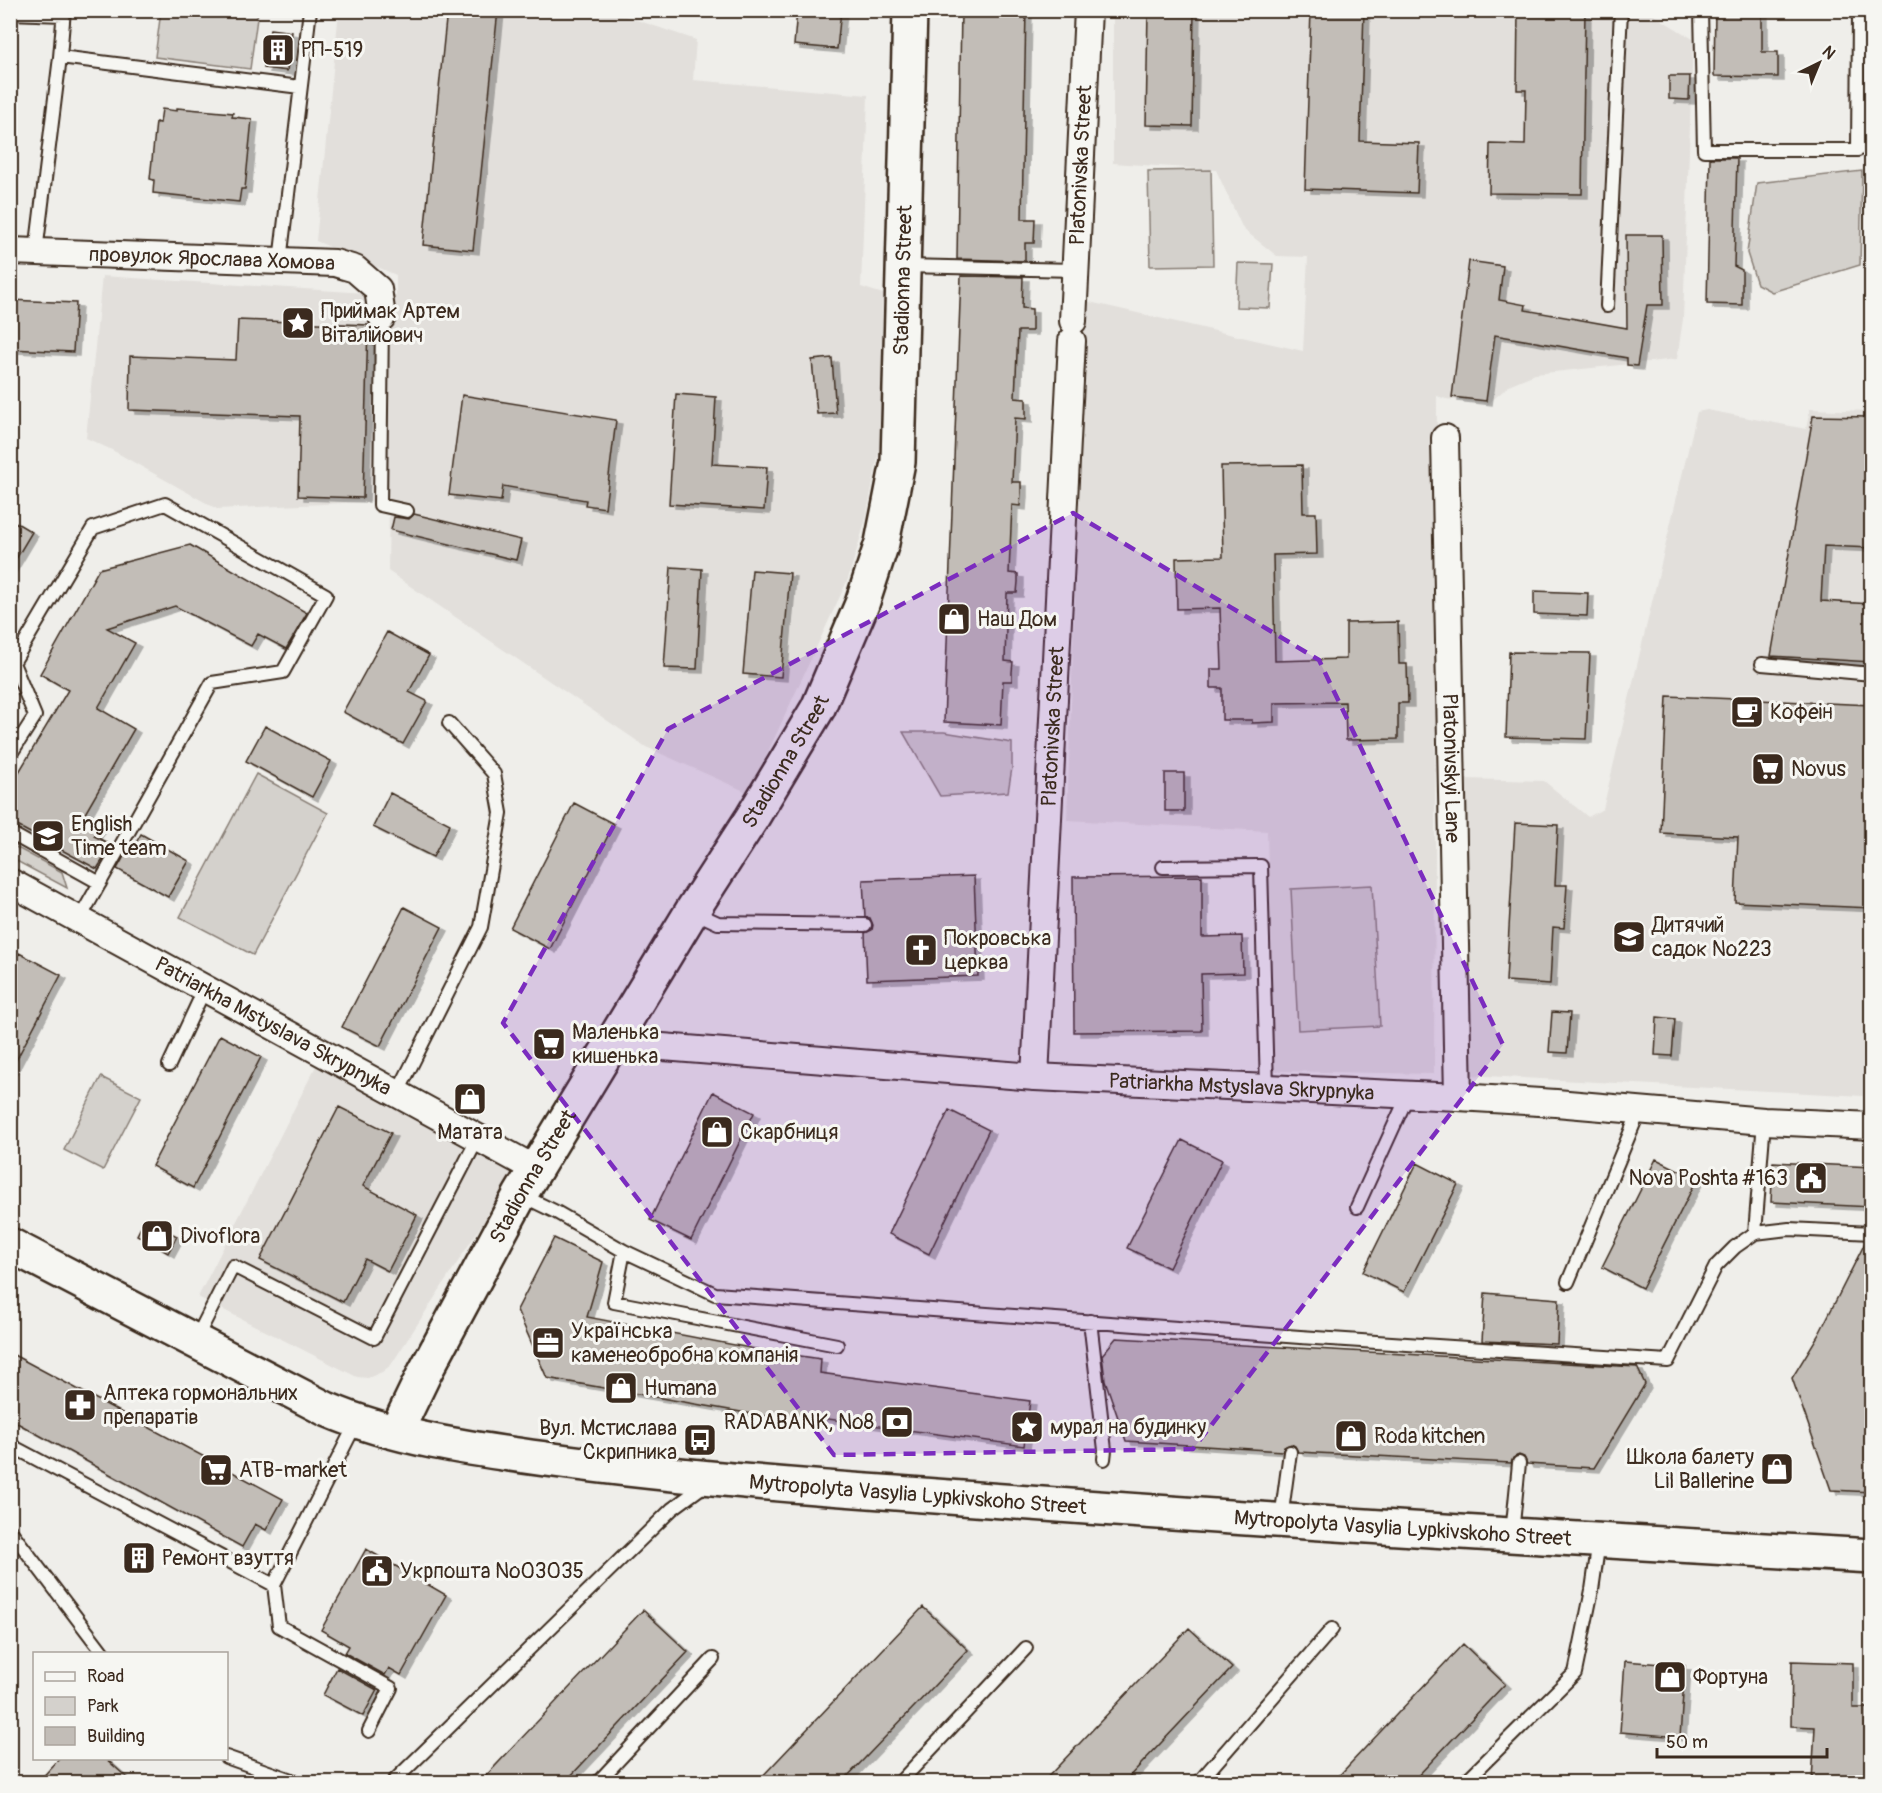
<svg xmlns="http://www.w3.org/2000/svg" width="1882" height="1793" font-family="Pangolin,sans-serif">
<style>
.built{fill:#e2dfdb}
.green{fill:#d4d1cc;stroke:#887e75;stroke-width:1.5}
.building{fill:#c2bdb7;stroke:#3b2a1e;stroke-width:1.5;filter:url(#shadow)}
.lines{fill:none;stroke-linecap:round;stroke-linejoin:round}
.lane-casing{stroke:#3b2a1e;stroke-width:16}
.street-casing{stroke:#3b2a1e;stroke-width:30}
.secondary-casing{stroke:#3b2a1e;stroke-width:38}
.lane{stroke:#f6f6f2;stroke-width:12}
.street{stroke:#f6f6f2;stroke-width:26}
.secondary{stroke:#f6f6f2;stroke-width:33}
.marked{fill:#7b2cbf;fill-opacity:0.2;stroke:#7b2cbf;stroke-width:4.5;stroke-dasharray:12 8;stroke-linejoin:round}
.labels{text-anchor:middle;stroke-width:6;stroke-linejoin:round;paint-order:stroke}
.poi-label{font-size:21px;fill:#3b2a1e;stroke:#f6f6f2;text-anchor:start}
.street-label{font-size:21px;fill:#3b2a1e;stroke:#f6f6f2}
</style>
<defs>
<filter id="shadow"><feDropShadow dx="6" dy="4" stdDeviation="0" flood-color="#0004"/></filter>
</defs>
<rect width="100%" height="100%" fill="#efeeea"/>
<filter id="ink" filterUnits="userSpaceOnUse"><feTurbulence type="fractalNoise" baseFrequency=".0167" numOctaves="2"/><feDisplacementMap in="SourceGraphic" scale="12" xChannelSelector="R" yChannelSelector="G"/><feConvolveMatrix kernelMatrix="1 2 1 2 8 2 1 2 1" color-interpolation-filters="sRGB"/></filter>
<g filter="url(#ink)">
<path class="built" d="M339,11H610L696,40L693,80L868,95L861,287L883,294L880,446L866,519L848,579L749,793L646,747L388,571L389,501L217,509L112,450L86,438L102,276L396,295V275L316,241Z
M1113,11H1647L1693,39L1683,319L1677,359L1535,374L1511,384L1488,404L1446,399L1437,396L1434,1074L1273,1071L1267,831L1067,820L1085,301L1303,351L1308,257L1277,256L1243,229L1216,170L1113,163Z
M1810,409L1871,411V1112L1863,1111V1096L1467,1075L1464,779L1544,781L1588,817L1603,809L1697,412L1707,410L1806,429Z
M318,1062L516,1172L391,1365L382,1372L368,1378L357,1377L198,1297Z"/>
<path class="green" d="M161,11H258L250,69L155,57Z
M1211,170L1213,265L1150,266L1148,171Z
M1862,171L1860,265L1772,292L1757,284L1747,253L1757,183Z
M1238,263L1273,264L1270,308L1236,307Z
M903,732H944L1012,743V768L1008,792L940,796Z
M256,774L328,813L253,955L180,917Z
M10,844L62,872L67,888L11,858Z
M1372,885L1380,1026L1298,1030L1291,889Z
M101,1077L141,1097L103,1170L64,1150Z"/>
<path class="building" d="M447,10H498L473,250L423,245Z
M797,10H841L837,49L794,45Z
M961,10H1026L1022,219H1035L1034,243H1025V261L957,259Z
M1148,10H1194L1192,126L1146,125Z
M1311,10H1364L1360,141L1419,143L1417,193L1305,189Z
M1518,10H1585L1582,194L1489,193L1490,144L1525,145L1526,90H1517Z
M1715,10H1762V52H1778V77L1714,76Z
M270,29L292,32L287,71L264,68Z
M1669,76H1690L1689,100L1669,99Z
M177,108L233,113L232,117L252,119L245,189H241L239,202L153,193L154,180L150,179L156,122L160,123L162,109L177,111Z
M1710,158H1737L1734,266L1742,270V305L1707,304Z
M1626,235H1662L1663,305H1647L1637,366L1627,365V358L1495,335L1486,401L1452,397L1469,261L1503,266L1499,300L1526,305L1525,310L1627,328Z
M961,276L1023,277L1022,308L1032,309V331H1018L1015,398L1026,399V419L1015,418L1012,482H1021V493L1020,506L1012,505L1009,573L1018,574V582L1017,593H1007L1005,661L1013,662L1012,672V681H1003L1001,725L944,722Z
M10,300L76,303L73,352L10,349Z
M238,320L368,325L363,498L298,496L300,416L129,410L130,356L236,360Z
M832,358L836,413L817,414L812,360Z
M676,394L716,397L712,464L767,467L764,510L669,504Z
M462,395L616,420L605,508L585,505L586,500L503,486L501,501L449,495Z
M1813,416L1872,417V548L1824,546L1821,601L1872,604V662L1771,656Z
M1302,465L1303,513H1316L1317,554L1273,555L1275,661L1346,659V623L1398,622L1399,664H1407L1408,703H1398V739L1346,740L1345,702L1274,703V722L1252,723V720H1222V688H1211V669H1222L1220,608L1177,609L1176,558L1223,557L1221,466Z
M414,514L521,540L516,560L391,530L394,517L409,519Z
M10,519L32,532L10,569Z
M190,545L307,613L286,649L258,634L251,646L175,606L107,628L135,643L98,708L134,729L83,817L101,827L94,836L112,845L97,869L10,822V787L68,690L40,674L99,569Z
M671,567L702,569L697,669L664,668Z
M752,570L790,573L781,677L743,674Z
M1534,591L1588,593L1587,616L1534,614Z
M387,632L429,655L409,692L427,701L403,744L343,712Z
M1509,652L1590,653L1586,739L1506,737Z
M1667,696L1872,705V908L1735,902L1738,837L1661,833Z
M265,726L331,761L312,797L246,761Z
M1165,773H1184V811H1165Z
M390,793L450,824L433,857L373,827Z
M574,803L614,824L550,949L510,928Z
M1515,823L1558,825L1555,885H1567L1564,928L1553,927L1550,984L1506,981Z
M141,834L189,861L168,897L117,869L126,853L129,855Z
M974,876L978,976L867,980L865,933L872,930L873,925L870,918L865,917L863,880Z
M1202,876V937L1242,936L1243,973L1201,974L1202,1031L1074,1032L1073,877Z
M404,907L442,927L380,1046L342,1027Z
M19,953L61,975L10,1072V969Z
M1552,1012L1570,1013L1567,1053L1549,1052Z
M1657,1017L1675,1019L1672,1056L1655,1055Z
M220,1035L261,1057L193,1188L152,1166Z
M713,1092L754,1113L691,1240L650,1220Z
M339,1107L391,1133L363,1186L417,1215L388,1271L365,1259L343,1302L260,1260Z
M949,1110L989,1130L929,1254L889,1234Z
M1182,1140L1222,1160L1169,1268L1127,1248Z
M1656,1159L1697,1179L1642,1288L1602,1267Z
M1773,1162L1872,1167V1207L1771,1202Z
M1417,1163L1458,1184L1404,1292L1363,1272Z
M145,1219L177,1236L168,1253L137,1235Z
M554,1238L603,1262L587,1317L766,1351L821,1359L820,1373L1030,1401L1024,1446L814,1417L813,1423L758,1415L547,1378L517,1310Z
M1866,1241H1872V1492L1831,1490L1792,1378L1819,1334Z
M1485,1293L1559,1299L1557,1344L1482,1341Z
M1116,1338L1637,1367L1645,1384L1594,1468L1527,1464L1524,1457L1519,1455L1513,1458L1511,1463L1298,1452L1295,1446L1291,1444L1284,1447L1282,1451L1126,1441L1105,1380L1102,1355Z
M10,1353L283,1499L266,1530L255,1524L242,1547L10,1419Z
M366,1549L446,1595L401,1675L389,1668L385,1675L345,1653L349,1646L321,1630Z
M923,1607L968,1650L915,1706L842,1782H757Z
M643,1610L688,1652L565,1782H480Z
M1189,1628L1232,1668L1124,1782H1043Z
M1463,1644L1505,1684L1412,1782H1333Z
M1625,1661L1685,1666L1680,1737L1620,1732Z
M1792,1661L1853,1663V1708H1872V1782H1812L1815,1727L1791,1726Z
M337,1668L377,1690L363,1716L323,1695Z
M60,1758H105L132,1782H38Z"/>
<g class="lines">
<g class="lane-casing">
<path id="lane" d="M1701,10L1704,150H1858L1859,14L1855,10
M10,13L63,15
M60,57L300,87
M36,252L60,57L64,10
M280,261L310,10
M905,266L1075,270
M1607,306L1621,10
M382,317L380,505L407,511
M1762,664L1872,674
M10,755L35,716L13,663L93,528L165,504L326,595L283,672L212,683L79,920
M10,833L100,883
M1163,867L1261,866L1267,1088
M694,912L718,923L865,925
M169,1065L205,988
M397,1094L481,927L501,813L494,774L449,723
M521,1195L556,1212L624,1251L715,1294L1300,1337L1668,1361L1716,1266L1735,1247L1755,1233L1789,1229L1872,1233
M1357,1207L1408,1095
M1755,1233L1764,1121
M624,1251L614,1302L837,1345
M1568,1282L1640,1109
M1090,1321L1105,1450L1104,1459
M196,1339L233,1266L374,1338L478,1138
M356,1423L274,1585L279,1626L391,1688L369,1731
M10,1445L274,1585
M1281,1519L1290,1452
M10,1530L104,1654
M1512,1534L1519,1463
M226,1757L297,1782
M393,1782L672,1509L706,1484
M598,1782L713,1659
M900,1782L1026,1648
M1199,1782L1332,1629
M1465,1782L1575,1673L1592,1590L1599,1541"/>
</g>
<g class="street-casing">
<g id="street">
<path id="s1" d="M10,251L335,263L355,269L378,289L382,317"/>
<path id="s2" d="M1073,321L1088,10"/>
<path id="s3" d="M1445,438L1458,1097"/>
<path id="s4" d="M10,882L535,1169"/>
<path id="s5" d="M613,1043L1035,1077L1458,1097L1556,1103L1764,1121L1872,1126"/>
<path id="s6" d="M1035,1077L1072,341"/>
</g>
</g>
<g class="secondary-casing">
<g id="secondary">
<path id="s7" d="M10,1245L326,1409C396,1439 472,1449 546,1459C663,1475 779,1485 896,1493C1221,1518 1546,1538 1872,1556"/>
<path id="s8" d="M396,1432L425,1372L520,1195L692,911L752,818L818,708L862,604L882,543L898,462L910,10"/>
</g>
</g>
<use href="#lane" class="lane"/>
<use href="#street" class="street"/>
<use href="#secondary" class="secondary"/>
</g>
</g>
<path class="marked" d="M1073,513L1319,660L1503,1045L1193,1449L834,1455L503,1023L668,729Z"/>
<defs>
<g id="building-square" transform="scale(1.725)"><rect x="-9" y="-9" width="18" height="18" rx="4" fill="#3b2a1e" stroke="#f6f6f2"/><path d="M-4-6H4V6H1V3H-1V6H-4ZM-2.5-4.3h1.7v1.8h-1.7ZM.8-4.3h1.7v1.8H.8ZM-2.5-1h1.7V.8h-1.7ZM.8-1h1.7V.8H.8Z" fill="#fff"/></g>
<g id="sight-square" transform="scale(1.725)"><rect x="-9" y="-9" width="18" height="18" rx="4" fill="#3b2a1e" stroke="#f6f6f2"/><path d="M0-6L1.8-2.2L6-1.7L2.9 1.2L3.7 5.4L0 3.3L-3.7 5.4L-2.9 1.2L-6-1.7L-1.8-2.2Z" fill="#fff"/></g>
<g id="shop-square" transform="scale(1.725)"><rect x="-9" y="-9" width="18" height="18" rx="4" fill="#3b2a1e" stroke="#f6f6f2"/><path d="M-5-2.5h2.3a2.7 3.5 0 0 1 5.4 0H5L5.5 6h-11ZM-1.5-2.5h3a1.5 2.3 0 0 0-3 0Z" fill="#fff"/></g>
<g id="cafe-square" transform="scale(1.725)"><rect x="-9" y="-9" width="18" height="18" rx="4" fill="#3b2a1e" stroke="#f6f6f2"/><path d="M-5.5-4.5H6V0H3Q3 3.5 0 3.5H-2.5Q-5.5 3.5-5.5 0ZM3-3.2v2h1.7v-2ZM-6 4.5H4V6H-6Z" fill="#fff"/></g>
<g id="supermarket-square" transform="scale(1.725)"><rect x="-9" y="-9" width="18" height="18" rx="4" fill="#3b2a1e" stroke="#f6f6f2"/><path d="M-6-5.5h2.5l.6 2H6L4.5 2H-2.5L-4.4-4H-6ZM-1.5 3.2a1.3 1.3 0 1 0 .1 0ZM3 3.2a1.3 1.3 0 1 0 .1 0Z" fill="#fff"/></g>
<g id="school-square" transform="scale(1.725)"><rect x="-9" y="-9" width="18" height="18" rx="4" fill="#3b2a1e" stroke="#f6f6f2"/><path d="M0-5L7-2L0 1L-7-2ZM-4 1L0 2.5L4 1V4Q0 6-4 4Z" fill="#fff"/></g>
<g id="church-square" transform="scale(1.725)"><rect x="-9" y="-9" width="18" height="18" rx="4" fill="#3b2a1e" stroke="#f6f6f2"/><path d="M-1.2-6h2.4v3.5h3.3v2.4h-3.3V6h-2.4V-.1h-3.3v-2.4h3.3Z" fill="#fff"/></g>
<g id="civic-square" transform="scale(1.725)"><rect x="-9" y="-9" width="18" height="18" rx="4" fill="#3b2a1e" stroke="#f6f6f2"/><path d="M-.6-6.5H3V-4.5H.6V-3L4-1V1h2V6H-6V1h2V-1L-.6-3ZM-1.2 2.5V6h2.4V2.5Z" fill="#fff"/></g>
<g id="office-square" transform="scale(1.725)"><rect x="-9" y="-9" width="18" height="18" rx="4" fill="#3b2a1e" stroke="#f6f6f2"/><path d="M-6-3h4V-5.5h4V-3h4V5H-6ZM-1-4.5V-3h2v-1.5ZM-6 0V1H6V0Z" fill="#fff"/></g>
<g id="pharmacy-square" transform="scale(1.725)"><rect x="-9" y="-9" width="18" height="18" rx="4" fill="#3b2a1e" stroke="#f6f6f2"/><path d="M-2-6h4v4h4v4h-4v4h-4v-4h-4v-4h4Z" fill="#fff"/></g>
<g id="bank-square" transform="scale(1.725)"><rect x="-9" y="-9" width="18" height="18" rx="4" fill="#3b2a1e" stroke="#f6f6f2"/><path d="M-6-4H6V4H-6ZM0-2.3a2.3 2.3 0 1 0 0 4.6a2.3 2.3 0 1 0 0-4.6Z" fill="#fff"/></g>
<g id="bus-square" transform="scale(1.725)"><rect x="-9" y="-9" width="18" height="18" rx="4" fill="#3b2a1e" stroke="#f6f6f2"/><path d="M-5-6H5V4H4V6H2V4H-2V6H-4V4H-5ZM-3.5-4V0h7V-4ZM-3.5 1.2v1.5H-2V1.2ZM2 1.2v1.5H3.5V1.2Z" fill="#fff"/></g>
</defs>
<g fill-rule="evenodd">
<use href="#building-square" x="278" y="50"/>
<use href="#sight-square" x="298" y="323"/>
<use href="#shop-square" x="954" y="619"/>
<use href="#cafe-square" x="1747" y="712"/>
<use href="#supermarket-square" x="1768" y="769"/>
<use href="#school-square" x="48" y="836"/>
<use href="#school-square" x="1629" y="937"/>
<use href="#church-square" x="921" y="950"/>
<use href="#supermarket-square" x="549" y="1044"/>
<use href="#shop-square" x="470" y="1099"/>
<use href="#shop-square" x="717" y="1132"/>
<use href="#civic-square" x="1811" y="1178"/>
<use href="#shop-square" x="157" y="1236"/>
<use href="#office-square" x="548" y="1343"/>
<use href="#shop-square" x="621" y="1388"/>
<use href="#pharmacy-square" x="80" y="1405"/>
<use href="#bank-square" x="897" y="1422"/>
<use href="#sight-square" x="1027" y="1427"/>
<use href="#shop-square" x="1351" y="1436"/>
<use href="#bus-square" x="700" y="1440"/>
<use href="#shop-square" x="1777" y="1469"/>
<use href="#supermarket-square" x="216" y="1470"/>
<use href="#building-square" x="139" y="1558"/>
<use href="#civic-square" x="377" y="1571"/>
<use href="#shop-square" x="1670" y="1677"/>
</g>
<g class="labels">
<g class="poi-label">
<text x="301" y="57">РП-519</text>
<text x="321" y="318">Приймак Артем<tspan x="321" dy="24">Віталійович</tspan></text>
<text x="977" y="626">Наш Дом</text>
<text x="1770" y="719">Кофеiн</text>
<text x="1791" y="776">Novus</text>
<text x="71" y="831">English<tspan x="71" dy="24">Time team</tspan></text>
<text x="1652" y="932">Дитячий<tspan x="1652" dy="24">садок №223</tspan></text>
<text x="944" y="945">Покровська<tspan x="944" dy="24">церква</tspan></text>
<text x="572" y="1039">Маленька<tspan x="572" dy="24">кишенька</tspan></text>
<text x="470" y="1139" text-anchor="middle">Матата</text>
<text x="740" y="1139">Скарбниця</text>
<text x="1788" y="1185" text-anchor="end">Nova Poshta #163</text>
<text x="180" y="1243">Divoflora</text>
<text x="571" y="1338">Українська<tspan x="571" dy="24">каменеобробна компанія</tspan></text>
<text x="644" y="1395">Humana</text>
<text x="103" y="1400">Аптека гормональних<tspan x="103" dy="24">препаратів</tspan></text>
<text x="874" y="1429" text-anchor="end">RADABANK, №8</text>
<text x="1050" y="1434">мурал на будинку</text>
<text x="677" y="1435" text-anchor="end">Вул. Мстислава<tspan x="677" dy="24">Скрипника</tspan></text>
<text x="1374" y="1443">Roda kitchen</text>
<text x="1754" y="1464" text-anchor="end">Школа балету<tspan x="1754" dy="24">Lil Ballerine</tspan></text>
<text x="239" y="1477">ATB-market</text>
<text x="162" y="1565">Ремонт взуття</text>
<text x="400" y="1578">Укрпошта №03035</text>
<text x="1693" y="1684">Фортуна</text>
</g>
<g class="street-label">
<text dy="7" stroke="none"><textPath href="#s2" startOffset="156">Platonivska Street</textPath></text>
<text dy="7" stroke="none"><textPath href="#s1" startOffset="202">провулок Ярослава Хомова</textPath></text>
<text dy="7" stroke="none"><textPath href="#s8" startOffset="1280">Stadionna Street</textPath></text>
<text dy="7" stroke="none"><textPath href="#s6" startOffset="351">Platonivska Street</textPath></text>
<text dy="7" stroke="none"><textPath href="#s8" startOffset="776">Stadionna Street</textPath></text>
<text dy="7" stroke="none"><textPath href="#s3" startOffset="330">Platonivskyi Lane</textPath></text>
<text dy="7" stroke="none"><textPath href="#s4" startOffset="300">Patriarkha Mstyslava Skrypnyka</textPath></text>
<text dy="7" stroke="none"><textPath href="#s5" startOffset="630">Patriarkha Mstyslava Skrypnyka</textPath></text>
<text dy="7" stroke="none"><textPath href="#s8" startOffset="290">Stadionna Street</textPath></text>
<text dy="7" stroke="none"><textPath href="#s7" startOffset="956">Mytropolyta Vasylia Lypkivskoho Street</textPath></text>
<text dy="7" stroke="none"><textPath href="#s7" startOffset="1442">Mytropolyta Vasylia Lypkivskoho Street</textPath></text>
</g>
</g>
<rect width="1882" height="1793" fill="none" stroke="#f6f6f2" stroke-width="36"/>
<rect x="18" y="18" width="1846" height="1757" fill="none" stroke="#3b2a1e" stroke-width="2" filter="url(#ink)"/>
<rect x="33" y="1652" width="195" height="108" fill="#f6f6f2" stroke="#aba49d" stroke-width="1.5"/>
<rect x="45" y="1672" width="30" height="9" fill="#f6f6f2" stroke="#aba49d" stroke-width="1.5"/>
<text x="87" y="1682" font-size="18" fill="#3b2a1e">Road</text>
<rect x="45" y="1697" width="30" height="18" fill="#d4d1cc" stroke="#aba49d" stroke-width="1.5"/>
<text x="87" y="1712" font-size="18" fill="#3b2a1e">Park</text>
<rect x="45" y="1727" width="30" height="18" fill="#c2bdb7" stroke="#aba49d" stroke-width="1.5"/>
<text x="87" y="1742" font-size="18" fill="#3b2a1e">Building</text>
<g transform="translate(1819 63) rotate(43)" stroke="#f6f6f2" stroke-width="4.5" paint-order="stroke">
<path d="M0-4.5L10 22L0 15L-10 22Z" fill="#3b2a1e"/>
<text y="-9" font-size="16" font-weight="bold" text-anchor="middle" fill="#3b2a1e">N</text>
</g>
<path d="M1657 1748v9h170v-9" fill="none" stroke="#3b2a1e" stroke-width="3"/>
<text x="1666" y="1748" font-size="18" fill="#3b2a1e" stroke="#f6f6f2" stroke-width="4.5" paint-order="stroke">50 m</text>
</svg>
